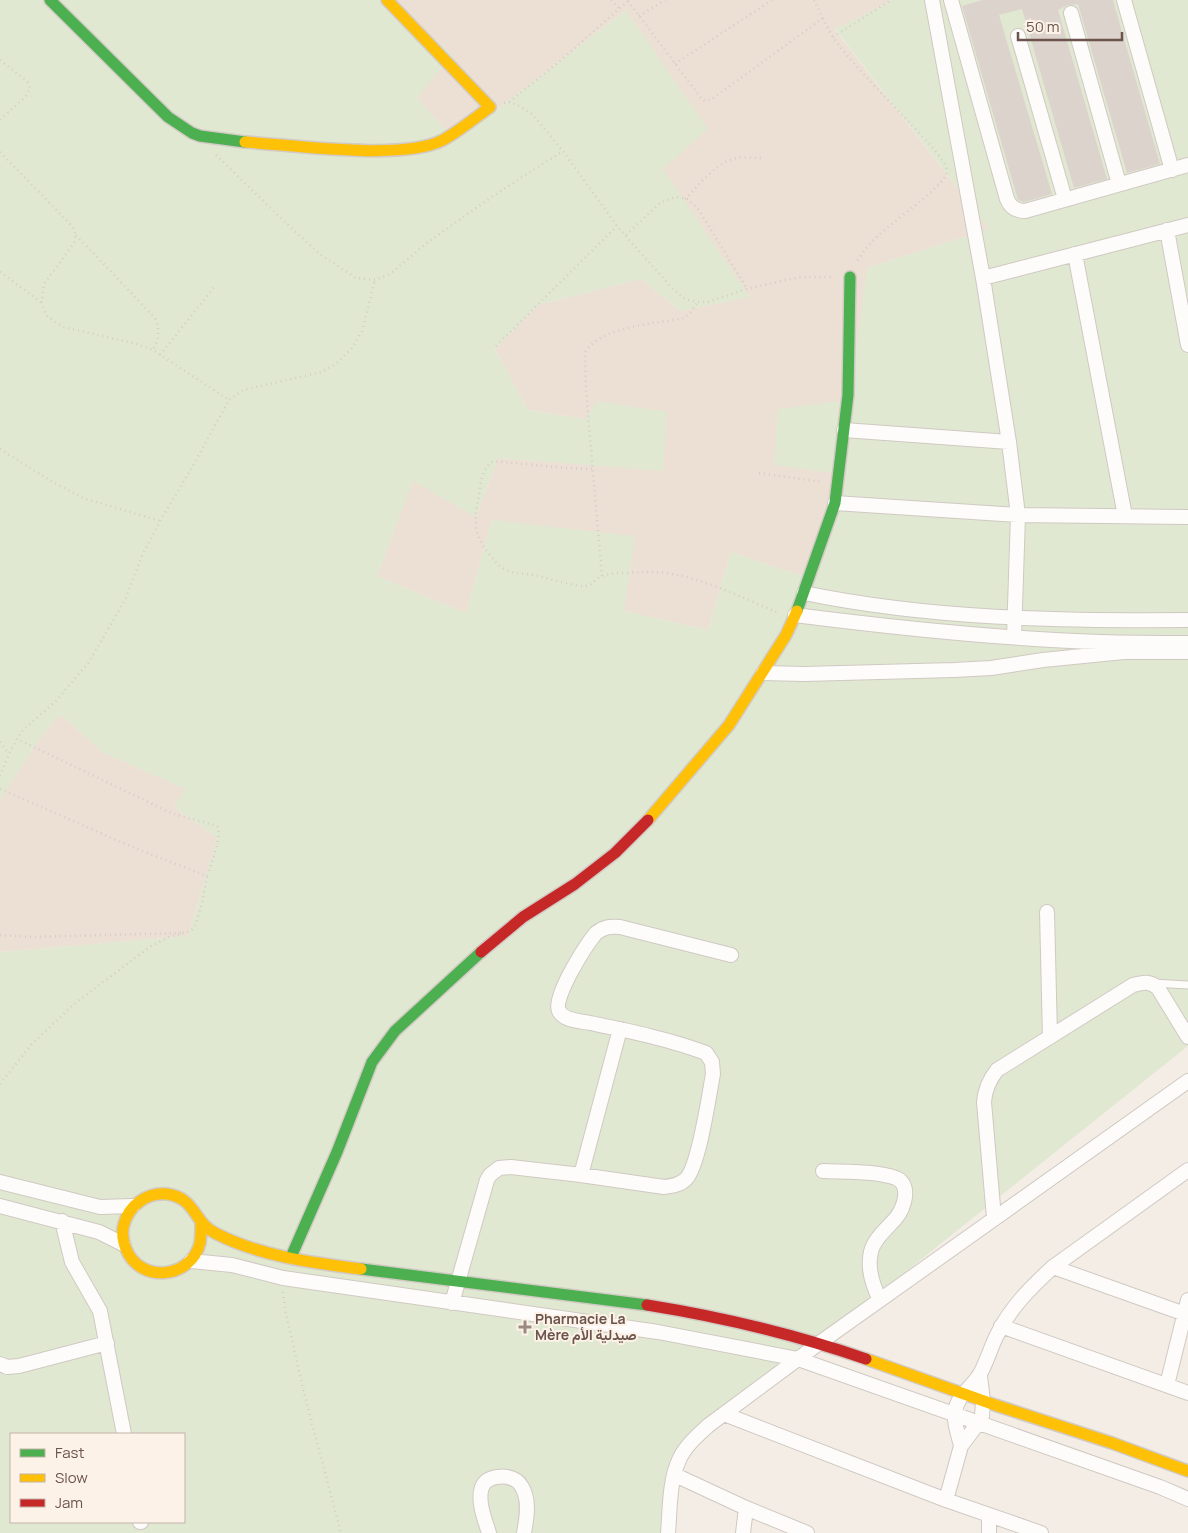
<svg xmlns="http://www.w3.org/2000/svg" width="1188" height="1533" font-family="Manrope,Vazirmatn,sans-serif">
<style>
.residential{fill:#ecdfd4}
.green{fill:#e1e8d2;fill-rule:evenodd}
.building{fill:#dcd3cd}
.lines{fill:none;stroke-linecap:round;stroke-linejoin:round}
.lane-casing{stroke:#d0c9c2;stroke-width:9}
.street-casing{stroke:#d0c9c2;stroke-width:16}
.fast-casing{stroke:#d2cac4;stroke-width:14}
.slow-casing{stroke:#d2cac4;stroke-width:14}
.jam-casing{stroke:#d2cac4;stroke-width:14}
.path{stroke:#d4cdc9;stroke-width:2.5;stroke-dasharray:1 4;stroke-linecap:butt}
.lane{stroke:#fdfcfb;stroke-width:7}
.street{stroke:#fdfcfb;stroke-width:14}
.fast{stroke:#4caf50;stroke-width:11}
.slow{stroke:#ffc107;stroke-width:11}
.jam{stroke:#c62828;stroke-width:11}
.poi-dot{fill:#9b8a82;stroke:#fcf2e7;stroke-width:2}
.labels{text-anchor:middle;stroke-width:4;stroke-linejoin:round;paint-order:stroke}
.poi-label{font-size:14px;font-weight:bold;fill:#6c544c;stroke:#fcf2e7;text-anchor:start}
</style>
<rect width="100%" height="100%" fill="#f3ede6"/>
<path class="residential" d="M392,0H892L835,30L989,229L867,268L848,475L811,579L731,552L708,630L624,611L492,520L466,613L377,576L413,480L476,517L498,458L663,470L586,419L528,410L495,349L538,305L641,279L681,311L749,297L662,169L626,10L456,141L417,98Z
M60,714L104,753L186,789L174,807L217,838L188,936L0,952V800L36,743Z"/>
<path class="green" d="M0,0H392L452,55L417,98L456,141L626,10L708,129L663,169L750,297L681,311L641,279L538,305L495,349L528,410L586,419L597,401L667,412L663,471L498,458L476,517L413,481L377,576L466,613L492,520L635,536L624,611L708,630L731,552L811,579L847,475L774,465L778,409L850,400L867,268L989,229L835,29L892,0H1188V1046L674,1457L664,1533H0V952L188,936L217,838L174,807L185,789L104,753L60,714L36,743L0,800ZM11,1434H184V1522H11Z"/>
<path class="building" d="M982,0H1113L1160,164L1127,173L1078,4L1068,5L1058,10L1107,179L1074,188L1022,9L999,15L1052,194L1024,202L1018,200L962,6Z"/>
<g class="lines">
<g class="lane-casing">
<path id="lane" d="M1153,983L1188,985"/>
</g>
<g class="street-casing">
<path id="street" d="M932,0L983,278L1009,442L1018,515L1014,637
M951,0L1007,199C1010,207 1016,211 1025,211L1188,165
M1124,0L1172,170
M1071,13L1119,184
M1018,36L1065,199
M1167,230L1188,345
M1075,254L1125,516
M983,278L1188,225
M844,430L1009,442
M835,503L1018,515L1188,517
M804,593C930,619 1060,621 1188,620
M795,615C897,628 999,639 1101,642C1130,643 1159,643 1188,643
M763,673L804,674L954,670L991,668L1043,660L1124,652H1188
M1047,912L1050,1037
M823,1171C845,1172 876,1171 896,1178C912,1185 904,1208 896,1218C890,1225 883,1231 878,1238C875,1242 872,1247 871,1252C867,1268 873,1286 880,1300
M581,1175L620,1029
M0,1182L100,1207L133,1206
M0,1206L99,1232L123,1244
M994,1218L984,1102C985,1089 989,1080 997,1070L1133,985C1144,982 1150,981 1158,988L1188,1037
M62,1221L72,1262L100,1311L124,1434
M191,1261L232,1265L283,1278L658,1332L798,1359L1160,1487L1188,1499
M1053,1267L1185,1314
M452,1303L487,1180L490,1175L499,1168L511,1167L581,1175L664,1187C672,1186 680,1185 686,1179C699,1166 709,1095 713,1074L712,1062L706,1053C669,1039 629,1031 590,1023C580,1021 564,1021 559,1011C552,998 586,945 596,933C604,927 610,926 620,927L731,955
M1001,1326L1188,1393
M0,1364L7,1367L19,1366L107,1343
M1167,1385L1188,1300
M724,1414L946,1500L1041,1533
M961,1446C959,1436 953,1422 955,1412C957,1396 970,1389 978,1377C985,1368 991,1346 997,1335C1010,1308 1031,1287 1053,1267L1188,1170
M675,1475L746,1508L807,1533
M946,1500L961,1446L979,1422L982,1416L983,1401L980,1376
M140,1522H141
M489,1533C485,1520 477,1501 482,1487C487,1475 507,1474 517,1481C520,1483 524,1490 525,1494C529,1506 526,1521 524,1533
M668,1533C670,1510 669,1482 679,1460C685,1446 698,1435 709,1425L818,1344L1188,1081
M743,1533L746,1508
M989,1533V1515"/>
</g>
<g class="fast-casing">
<path id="fast" d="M50,0L168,117L192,133L200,136L245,142
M797,611L835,503L848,395L850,277
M291,1257L337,1152L372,1062L395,1031L481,952
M361,1269L647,1305"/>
</g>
<g class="slow-casing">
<path id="slow" d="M245,142C293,145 403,161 443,140C459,131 475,118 490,107L387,0
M648,820L729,725L786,635L797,611
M201,1224C201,1230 201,1237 200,1243C191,1279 140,1284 126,1249C123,1241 121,1233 124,1224C129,1205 148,1192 167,1194C196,1198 193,1222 215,1233C259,1256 313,1263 361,1269
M866,1359L995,1405L1112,1443L1188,1471"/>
</g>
<g class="jam-casing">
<path id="jam" d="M481,952L523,917L575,884L615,853L648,820
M647,1305C722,1317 794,1334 866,1359"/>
</g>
<path class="path" d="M611,0L619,8
M814,0C820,12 826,26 833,37C852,64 881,92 904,117C917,131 933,146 944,163C947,167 948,172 945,177C922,207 871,231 856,264
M628,1L701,98L705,101L712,99L823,18
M639,16L665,0
M833,37L891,0
M0,60L27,81L30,88L27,95L0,120
M675,64L772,0
M509,102L559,62L629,0
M504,103L509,102L519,106L532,114L563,151L617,226L672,288L685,299L697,302H708L747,289L786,280L802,277H834
M0,152L72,226L76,235L74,243L44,284L42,302L46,315L63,327L137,344L153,350L229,400
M216,155L289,226L321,255L356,278L375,280L390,274L428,242L493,196L563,151
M685,199C699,185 714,165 733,159C742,156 752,158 761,158
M76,235L155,318C160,331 159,338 153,350
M626,235L661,202L676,197L688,199L699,210L747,289
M0,272L41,302
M496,346L617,226
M160,355L215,286
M0,449L51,481L83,498L160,521
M592,469L566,468L494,461C483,465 480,483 479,494C474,521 472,533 490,555C494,560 498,566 504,569C512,574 524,573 534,575C549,579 564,583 579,586C596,587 590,581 602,576C614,572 631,573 644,572C688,570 738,596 779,613
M759,473L822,482
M602,576L586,391L585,352C603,326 654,324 684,318L690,313L697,303
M0,742L9,754
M0,776L9,754L21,732L56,701L89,662L125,600L142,556L160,521L190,471L229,400L243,390L322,372L337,363L352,348L362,331L375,280
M0,789L137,849L207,876C210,866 223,834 217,826L171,813L17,739
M0,935L31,937L181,933
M0,1084L31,1045L74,1004L151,946L169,937L191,931L195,926L202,904L207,876
M283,1292L285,1309L303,1389L341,1533"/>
<use href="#lane" class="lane"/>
<use href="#street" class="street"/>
<use href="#fast" class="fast"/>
<use href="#slow" class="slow"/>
<use href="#jam" class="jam"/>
</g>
<path class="poi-dot" d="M522.5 1319.5h5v5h5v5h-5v5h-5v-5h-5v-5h5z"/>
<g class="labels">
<g class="poi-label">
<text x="535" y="1324">Pharmacie La<tspan x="535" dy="16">Mère صيدلية الأم</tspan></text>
</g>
</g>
<rect x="10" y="1433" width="175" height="90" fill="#fcf2e7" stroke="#c2b3a9"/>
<rect x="20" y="1449" width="25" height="8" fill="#4caf50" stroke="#c2b3a9"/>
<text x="55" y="1458" font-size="15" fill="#6c544c">Fast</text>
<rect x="20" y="1474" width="25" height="8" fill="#ffc107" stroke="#c2b3a9"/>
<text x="55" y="1483" font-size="15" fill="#6c544c">Slow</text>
<rect x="20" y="1499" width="25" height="8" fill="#c62828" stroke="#c2b3a9"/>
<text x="55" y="1508" font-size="15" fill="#6c544c">Jam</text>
<path d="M1018 32v8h104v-8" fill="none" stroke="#6c544c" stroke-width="2.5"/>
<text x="1026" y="32" font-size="15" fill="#6c544c" stroke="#fcf2e7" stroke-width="4" paint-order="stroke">50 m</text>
</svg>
